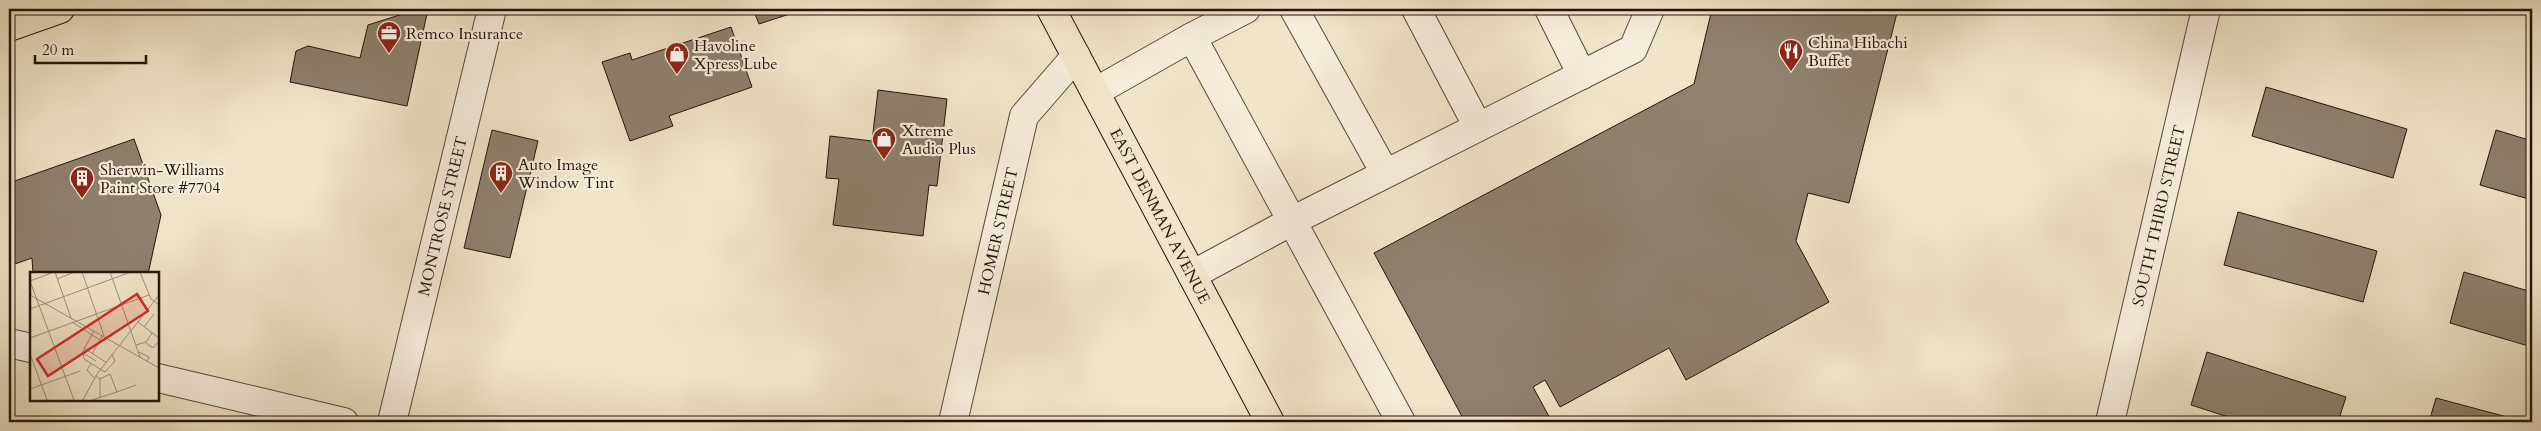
<svg xmlns="http://www.w3.org/2000/svg" width="2541" height="431" font-family="Cardo,serif">
<style>
.building{fill:#8e816d;stroke:#231509}
.lines{fill:none;stroke-linecap:round;stroke-linejoin:round}
.minor-casing{stroke:#564939;stroke-width:30}
.major-casing{stroke:#231509;stroke-width:30}
.minor{stroke:#f6eedc;stroke-width:28}
.major{stroke:#f1e5c9;stroke-width:28}
.labels{text-anchor:middle;stroke-width:4.5;stroke-linejoin:round;paint-order:stroke}
.poi-label{font-size:16px;fill:#231509;stroke:#f6eedc;text-anchor:start}
.street-label{font-size:16px;fill:#231509;stroke:#f6eedc}
.inset-road{fill:none;stroke:#9f927c;stroke-width:1}
.view{fill:#d62828;fill-opacity:0.15;stroke:#d62828;stroke-width:2.5}
.inset-edge{fill:none;stroke:#231509;stroke-width:2.5}
</style>
<rect width="100%" height="100%" fill="#f1e5c9"/>
<filter id="stains"><feTurbulence type="fractalNoise" baseFrequency=".004" numOctaves="4"/><feColorMatrix values="0 0 0 0 .2 0 0 0 0 .09 0 0 0 0 .02 0 0 0 .5 -.17"/></filter>
<radialGradient id="worn" r=".72"><stop offset=".6" stop-color="#630" stop-opacity="0"/><stop offset="1" stop-color="#630" stop-opacity=".3"/></radialGradient>
<path class="building" d="M418,9H428L407,106L290,82L296,51L308,46L360,58L368,25Z
M753,9H805L759,24Z
M1712,9H1898L1849,203L1808,193L1796,241L1829,302L1686,380L1669,348L1560,407L1545,380L1533,387L1552,422H1465L1374,253L1694,84Z
M731,27L752,87L669,116L673,126L630,141L602,62L630,53L632,60Z
M2266,87L2407,129L2393,178L2252,136Z
M878,90L947,99L937,186L929,185L923,236L833,225L839,179L826,178L830,136L872,141Z
M492,130L538,141L510,258L464,248Z
M2496,130L2532,141V200L2480,185Z
M134,139L161,215L148,274H33L32,258L9,266V183Z
M2238,212L2377,251L2363,302L2224,265Z
M2464,272L2532,292V347L2450,323Z
M2207,352L2346,397L2338,422H2244L2191,405Z
M2436,398L2526,422H2429Z"/>
<g class="lines">
<g class="minor-casing">
<g id="minor">
<path d="M1294,9L1385,173"/>
<path d="M1416,9L1478,127"/>
<path d="M1549,9L1582,75"/>
<path d="M1192,37L1246,9"/>
<path d="M1095,92L1192,37L1401,422"/>
<path d="M1192,275L1292,221L1633,49L1650,9"/>
<path d="M9,343L31,348"/>
<path d="M158,378L344,422"/>
<path id="s1" d="M392,422L492,9"/>
<path id="s2" d="M953,422L1024,116L1076,56"/>
<path id="s3" d="M2110,422L2206,9"/>
</g>
</g>
<g class="major-casing">
<g id="major">
<path id="s4" d="M1051,9L1270,422"/>
<path d="M9,27L60,9"/>
</g>
</g>
<use href="#minor" class="minor"/>
<use href="#major" class="major"/>
</g>
<defs>
<g id="office-pin" transform="scale(1.25)"><path d="M0 17L-7.5 6A9.5 9.5 0 1 1 7.5 6Z" fill="#8f2418" stroke="#f6eedc"/><path d="M-6-3h4V-5.5h4V-3h4V5H-6ZM-1-4.5V-3h2v-1.5ZM-6 0V1H6V0Z" fill="#fff"/></g>
<g id="restaurant-pin" transform="scale(1.25)"><path d="M0 17L-7.5 6A9.5 9.5 0 1 1 7.5 6Z" fill="#8f2418" stroke="#f6eedc"/><path d="M-5-6h1v4h1v-4h1v4h1v-4h1v5L-1.5 .5V6h-2V.5L-5-1ZM5-6V6H3V1.5H1.5Q1.5-4 5-6Z" fill="#fff"/></g>
<g id="shop-pin" transform="scale(1.25)"><path d="M0 17L-7.5 6A9.5 9.5 0 1 1 7.5 6Z" fill="#8f2418" stroke="#f6eedc"/><path d="M-5-2.5h2.3a2.7 3.5 0 0 1 5.4 0H5L5.5 6h-11ZM-1.5-2.5h3a1.5 2.3 0 0 0-3 0Z" fill="#fff"/></g>
<g id="building-pin" transform="scale(1.25)"><path d="M0 17L-7.5 6A9.5 9.5 0 1 1 7.5 6Z" fill="#8f2418" stroke="#f6eedc"/><path d="M-4-6H4V6H1V3H-1V6H-4ZM-2.5-4.3h1.7v1.8h-1.7ZM.8-4.3h1.7v1.8H.8ZM-2.5-1h1.7V.8h-1.7ZM.8-1h1.7V.8H.8Z" fill="#fff"/></g>
</defs>
<g fill-rule="evenodd">
<use href="#office-pin" x="389" y="33"/>
<use href="#restaurant-pin" x="1791" y="51"/>
<use href="#shop-pin" x="677" y="54"/>
<use href="#shop-pin" x="884" y="139"/>
<use href="#building-pin" x="501" y="173"/>
<use href="#building-pin" x="82" y="178"/>
</g>
<g class="labels">
<g class="poi-label">
<text x="406" y="39">Remco Insurance</text>
<text x="1808" y="48">China Hibachi<tspan x="1808" dy="18">Buffet</tspan></text>
<text x="694" y="51">Havoline<tspan x="694" dy="18">Xpress Lube</tspan></text>
<text x="902" y="136">Xtreme<tspan x="902" dy="18">Audio Plus</tspan></text>
<text x="518" y="170">Auto Image<tspan x="518" dy="18">Window Tint</tspan></text>
<text x="100" y="175">Sherwin-Williams<tspan x="100" dy="18">Paint Store #7704</tspan></text>
</g>
<g class="street-label">
<text dy="6" stroke="none"><textPath href="#s4" startOffset="234">EAST DENMAN AVENUE</textPath></text>
<text dy="6" stroke="none"><textPath href="#s1" startOffset="212">MONTROSE STREET</textPath></text>
<text dy="6" stroke="none"><textPath href="#s3" startOffset="212">SOUTH THIRD STREET</textPath></text>
<text dy="6" stroke="none"><textPath href="#s2" startOffset="196">HOMER STREET</textPath></text>
</g>
</g>
<g transform="translate(30 272)">
<rect width="129" height="129" fill="#f1e5c9"/>
<path class="inset-road" d="M25,0L41,46M52,0L74,64M80,0L110,85M110,0L121,27L129,33M27,7L45,0M0,9L44,128M0,9L24,0M0,23L129,96M0,37L101,0M42,50L70,68L72,63M108,50L129,66M114,55L124,42M64,59L53,79L54,87L75,100L85,89L82,83M0,66L119,23M116,71L123,76L129,69M106,73L116,70L122,61M54,76L77,91M109,80L119,85L117,89M53,81L66,89M0,82L17,128M62,82L70,68M61,92L57,98L64,106M70,107V126M0,117L50,99M87,120L106,113M53,128L67,102L129,23M62,128L87,120L80,102L70,107L66,104"/>
<path class="view" d="M107,22L118,39L18,104L7,87Z"/>
<rect width="129" height="129" class="inset-edge"/>
</g>
<rect width="2541" height="431" fill="none" stroke="#f1e5c9" stroke-width="30"/>
<rect x="10" y="10" width="2521" height="411" fill="none" stroke="#231509" stroke-width="2.5"/>
<rect x="15" y="15" width="2511" height="401" fill="none" stroke="#231509"/>
<path d="M35 55v8h111v-8" fill="none" stroke="#231509" stroke-width="2.5"/>
<text x="42" y="55" font-size="15" fill="#231509" stroke="#f6eedc" stroke-width="4" paint-order="stroke">20 m</text>
<rect width="100%" height="100%" filter="url(#stains)"/>
<rect width="100%" height="100%" fill="url(#worn)"/>
</svg>
